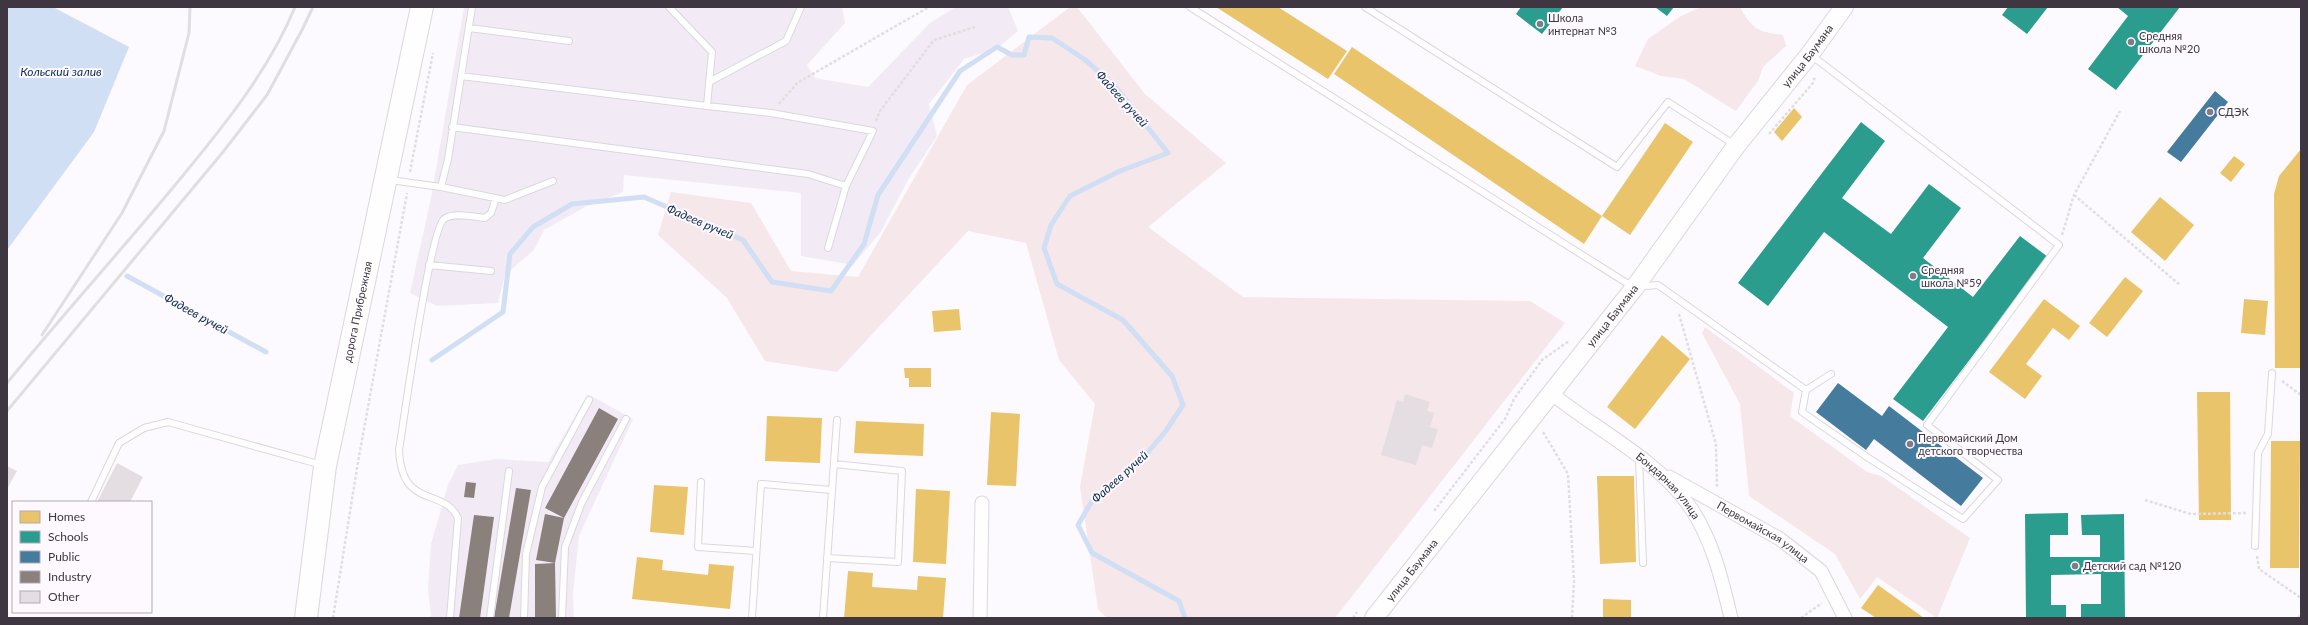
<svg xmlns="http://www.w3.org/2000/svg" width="2308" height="625" font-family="Lato,sans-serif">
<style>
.built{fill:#f2ebf5}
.green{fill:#f6e7ea}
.water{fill:#d0dff3}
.homes{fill:#e9c46a}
.schools{fill:#2a9d8f}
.public{fill:#457b9d}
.industry{fill:#8a817c}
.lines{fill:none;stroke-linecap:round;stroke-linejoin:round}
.stream{stroke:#d0dff3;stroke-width:5}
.building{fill:#e4dde2}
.lane-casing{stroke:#dbd7dd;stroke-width:8}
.street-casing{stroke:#dbd7dd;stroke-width:15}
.secondary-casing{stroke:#dbd7dd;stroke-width:20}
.highway-casing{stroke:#dbd7dd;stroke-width:24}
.path{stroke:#e0dfe0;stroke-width:2.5;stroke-dasharray:3 2;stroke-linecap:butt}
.lane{stroke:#fffeff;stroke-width:6}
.street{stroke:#fffeff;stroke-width:13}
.secondary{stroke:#fffeff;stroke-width:18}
.highway{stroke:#fffeff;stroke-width:22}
.rail{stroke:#dfdee0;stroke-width:3}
.poi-dot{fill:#807b84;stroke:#fdf9ff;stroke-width:1.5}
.labels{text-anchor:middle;stroke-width:4;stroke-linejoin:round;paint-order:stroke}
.poi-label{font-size:11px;fill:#3e3742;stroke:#fdf9ff;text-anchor:start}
.street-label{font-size:11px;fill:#3e3742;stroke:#fdf9ff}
.water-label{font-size:12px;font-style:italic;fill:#0c2c4f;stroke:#fdf9ff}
</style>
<rect width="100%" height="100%" fill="#fcfafe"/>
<path class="built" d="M464,7H842L845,23L807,65L815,78L868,87L930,23L956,7H1008L1018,31L996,49L964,59L929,104L937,136L908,180L880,233L853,265L801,256V193L624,175L623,192L585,207L544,230L534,250L505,275L498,303L437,306L410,293L431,198Z
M588,394L633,419L579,536L573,593L574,618H431L428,588L431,544L448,485L458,465L495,459L548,462Z"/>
<path class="green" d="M1070,7H1077L1145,94L1226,163L1148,227L1243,297L1530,301L1565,323L1335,618H1107L1098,609L1080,487L1095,404L1059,360L1026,243L968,231L837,372L765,361L727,298L658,235L671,192L751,203L791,271L858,277L967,85Z
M1701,7H1740C1752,29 1758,32 1783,35L1786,46L1763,67L1758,81L1736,111L1684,79L1661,76L1635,66L1648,39L1681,16Z
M1705,327L1794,393L1790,416L1867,472L1881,476L1970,538L1937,618L1877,577L1860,599L1835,554L1749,496L1740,404L1702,333Z"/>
<path class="water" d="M7,7H53L129,47L94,132L7,250Z"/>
<path class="homes" d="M1216,7H1278L1347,51L1328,79Z
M1352,47L1602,216L1665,123L1693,142L1630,235L1602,216L1584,244L1334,74Z
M1794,108L1802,117L1782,141L1774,132Z
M2301,149V368H2275L2274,194L2279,176Z
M2234,156L2245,164L2231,182L2220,173Z
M2160,197L2194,225L2165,261L2131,232Z
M2125,277L2143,291L2107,337L2089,323Z
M2044,299L2080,326L2069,340L2053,328L2026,364L2042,376L2025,399L1989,372Z
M2244,299L2268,301L2265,335L2241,333Z
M959,309L961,330L934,332L932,311Z
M1662,335L1690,359L1635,429L1607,407Z
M904,368H931V387H909V378H905Z
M2197,392H2230L2231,520H2199Z
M991,412L1020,414L1016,486L987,485Z
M767,416L822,418L820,463L765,461Z
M856,421L924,424L923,456L854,453Z
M2271,441H2300L2299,568H2270Z
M1597,476H1634L1636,562L1600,564Z
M654,485L688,487L684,535L650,532Z
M916,489L950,491L946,564L913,562Z
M637,557L663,560L662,570L708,575L709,564L734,566L730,609L632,599Z
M848,571L873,573L872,587L917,590L918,576L946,578L943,618H844Z
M1878,585L1924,618H1876L1861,608Z
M1603,599L1631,600V618H1603Z"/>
<path class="schools" d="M1521,7H1563L1542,34L1516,14Z
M1655,7H1674L1667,16Z
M2008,7H2048L2027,34L2002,15Z
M2117,7H2180L2116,90L2088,69L2128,16Z
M1861,122L1885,141L1842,198L1891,234L1929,184L1961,208L1923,258L1973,297L2020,236L2048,257L1923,421L1893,399L1948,327L1824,232L1768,306L1738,283Z
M2068,513V535H2050V557H2100V535H2082L2081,515L2124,514L2125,618H2081V604H2101V574L2051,575V605H2066V618H2026L2025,514Z"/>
<path class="public" d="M2215,91L2228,102L2181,162L2167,152Z
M1838,383L1882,416L1889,406L1983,478L1961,506L1874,439L1866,450L1816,412Z"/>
<path class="industry" d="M599,408L618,419L564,518L555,563L556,618H535V564L555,563L536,560L545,514L564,518L545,508Z
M466,482L476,483L474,498L464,497Z
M516,488L531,490L509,618H494Z
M474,515L494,517L480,618H459Z"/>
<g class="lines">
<path class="stream" d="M127,276L266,352
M432,360L503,312L510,254L533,227L572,204L644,197L743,240L772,282L831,291L864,244L878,195L960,71L997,47L1012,55H1024L1029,37L1052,38L1084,59L1114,85L1168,153L1120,171L1070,196L1051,225L1044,248L1057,284L1123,320L1172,376L1183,405L1165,432L1143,458L1092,501L1078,525L1092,553L1179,601L1185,618"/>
</g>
<path class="building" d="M1405,394L1430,402L1427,411L1434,413L1430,427L1438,429L1432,448L1422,445L1416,465L1381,455L1397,400L1403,402Z
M117,463L143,477L130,502H97Z
M7,466L17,471L7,489Z"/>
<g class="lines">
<g class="lane-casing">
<path id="lane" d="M472,7L448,159L441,187L505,200L553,181
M1190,7L1625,282L1635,287L1658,285L1806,390
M1365,7L1617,167L1668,102L1735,145
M469,28L569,41
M1811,55L2059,245L1927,425L1998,480L1963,519L1867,457L1802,412L1806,390L1831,374
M461,76L707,106L712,52L669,7
M709,82L786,41L801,7
M707,106L771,113L873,131L846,186
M452,127L808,174L846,186L828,248
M390,180L441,187
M429,265L491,271
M1639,457L1643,563
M701,482L698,547L756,551
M91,502L119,443L144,428L168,422L322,465
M2255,546L2258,453L2268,434L2272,373
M827,558L898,562L902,471L834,464
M450,618L458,518C443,486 402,511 399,450C404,420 430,229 444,219C453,212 474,217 485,218L491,213L496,198
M490,618L509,471
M524,618L526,554L542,487L589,400
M562,618L565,547L582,502L626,419
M752,618L761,484L832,490
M823,618L837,420"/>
</g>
<g class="street-casing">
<g id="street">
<path id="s1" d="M1551,393C1595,429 1655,458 1688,504C1712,537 1722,580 1731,618"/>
<path id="s2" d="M1669,477L1780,539L1821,571L1845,618"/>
<path d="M980,618L982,503"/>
</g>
</g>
<g class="secondary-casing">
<g id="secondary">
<path id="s3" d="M1374,618L1635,287L1736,146L1810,54L1844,7"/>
</g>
</g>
<g class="highway-casing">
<g id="highway">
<path id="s4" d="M306,618L325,466L422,7"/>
</g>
</g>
<path class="path" d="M779,104L797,83L929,7
M876,121L880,111L934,40L975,27
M1769,134L1813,83L1815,76
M410,172L433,53
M2074,195L2180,285
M2062,235L2074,195L2120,111
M1679,314L1716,444L1717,488
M2282,381L2301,395
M1543,432L1568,474L1574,581L1572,618
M2145,500L2191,514L2246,513
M1434,511L1505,419L1514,399L1542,360L1569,341
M2257,556L2259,569L2301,598
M333,618L358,462L407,193
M1353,618L1357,612
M1801,618L1822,603
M2298,618L2301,615"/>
<use href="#lane" class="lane"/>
<use href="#street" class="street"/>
<use href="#secondary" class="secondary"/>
<use href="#highway" class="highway"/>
<path class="rail" d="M42,335L122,213L164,131L189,33L190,7
M7,383C65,312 127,244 185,173C227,122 270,68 295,7
M7,411L223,152L267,95L302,30L313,7"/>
</g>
<g class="poi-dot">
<circle cx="1540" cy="24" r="4"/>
<circle cx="2131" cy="42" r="4"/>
<circle cx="2210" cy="112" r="4"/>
<circle cx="1913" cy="276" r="4"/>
<circle cx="1910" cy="444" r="4"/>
<circle cx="2075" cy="566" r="4"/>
</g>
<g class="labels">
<g class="poi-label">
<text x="1548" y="22">Школа<tspan x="1548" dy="13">интернат №3</tspan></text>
<text x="2139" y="40">Средняя<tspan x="2139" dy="13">школа №20</tspan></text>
<text x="2218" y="116">СДЭК</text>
<text x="1921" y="274">Средняя<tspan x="1921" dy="13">школа №59</tspan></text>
<text x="1918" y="442">Первомайский Дом<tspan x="1918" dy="13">детского творчества</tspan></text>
<text x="2083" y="570">Детский сад №120</text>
</g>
<g class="street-label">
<text dy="4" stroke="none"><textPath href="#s3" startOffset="710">улица Баумана</textPath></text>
<text dy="4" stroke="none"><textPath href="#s4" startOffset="311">дорога Прибрежная</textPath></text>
<text dy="4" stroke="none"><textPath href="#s3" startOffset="385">улица Баумана</textPath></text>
<text dy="4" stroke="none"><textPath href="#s1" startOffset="150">Бондарная улица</textPath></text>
<text dy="4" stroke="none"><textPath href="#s2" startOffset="109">Первомайская улица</textPath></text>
<text dy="4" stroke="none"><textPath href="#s3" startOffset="61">улица Баумана</textPath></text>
</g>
<g class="water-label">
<text x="61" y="76">Кольский залив</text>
<text transform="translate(1122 99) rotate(48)" y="4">Фадеев ручей</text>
<text transform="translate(700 222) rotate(23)" y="4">Фадеев ручей</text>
<text transform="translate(196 314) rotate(29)" y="4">Фадеев ручей</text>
<text transform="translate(1120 477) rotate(-42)" y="4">Фадеев ручей</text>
</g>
</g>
<rect width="2308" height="625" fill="none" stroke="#3e3742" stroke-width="16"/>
<rect x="12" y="501" width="140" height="112" fill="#fdf9ff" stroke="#b1abb3"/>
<rect x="20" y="511" width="20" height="12" fill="#e9c46a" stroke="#b1abb3"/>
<text x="48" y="521" font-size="12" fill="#3e3742">Homes</text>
<rect x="20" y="531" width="20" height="12" fill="#2a9d8f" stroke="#b1abb3"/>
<text x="48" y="541" font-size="12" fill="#3e3742">Schools</text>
<rect x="20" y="551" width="20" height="12" fill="#457b9d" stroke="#b1abb3"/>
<text x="48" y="561" font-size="12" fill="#3e3742">Public</text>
<rect x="20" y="571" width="20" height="12" fill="#8a817c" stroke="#b1abb3"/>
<text x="48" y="581" font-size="12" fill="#3e3742">Industry</text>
<rect x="20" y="591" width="20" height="12" fill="#e4dde2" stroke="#b1abb3"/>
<text x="48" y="601" font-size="12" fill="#3e3742">Other</text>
</svg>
